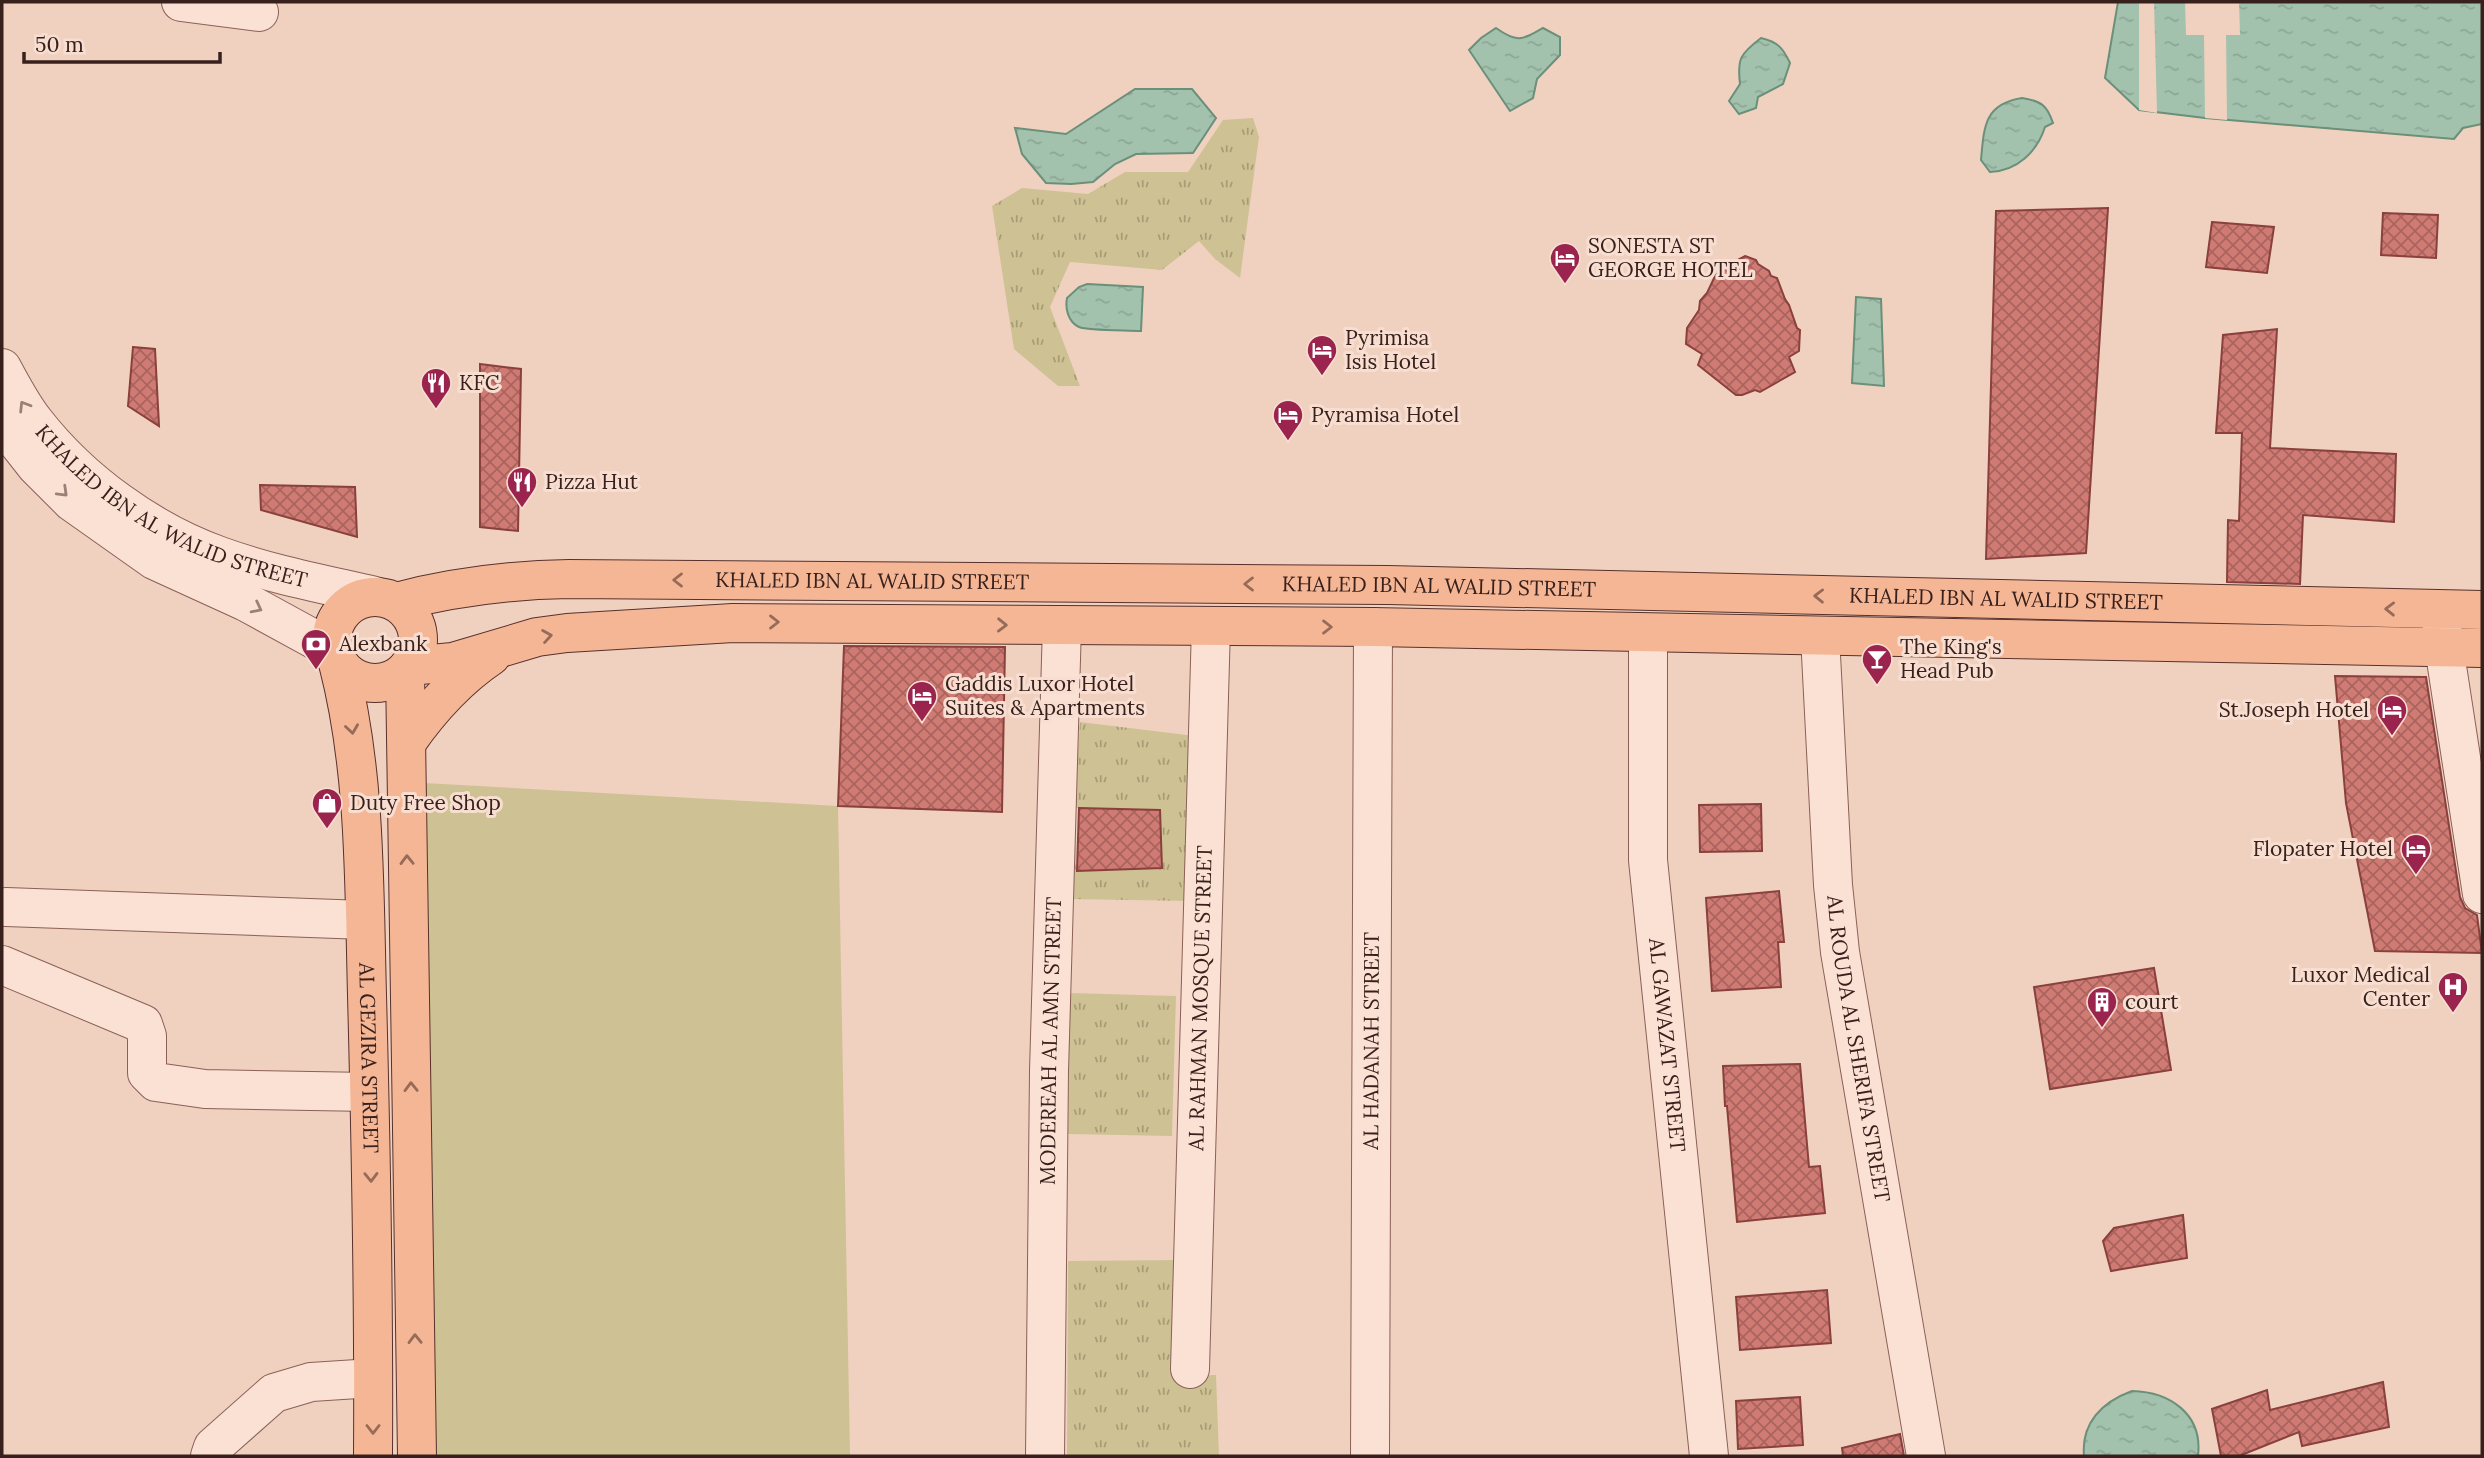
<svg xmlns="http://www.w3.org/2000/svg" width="2484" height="1458" font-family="Lora,serif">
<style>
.grass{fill:#cec193}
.park{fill:url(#park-tufts);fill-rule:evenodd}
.water{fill:url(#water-ripples);stroke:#6a9079;stroke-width:2}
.pier{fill:#f0d1c0}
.building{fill:url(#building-cross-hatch);stroke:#8a403c;stroke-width:2}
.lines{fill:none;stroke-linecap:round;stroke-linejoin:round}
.minor-casing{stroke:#8a6057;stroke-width:40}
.major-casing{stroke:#57312c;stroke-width:40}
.minor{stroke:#fae1d3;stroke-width:38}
.major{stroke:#f5b695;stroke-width:38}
.oneway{stroke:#998078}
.oneway2{stroke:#966b58}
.labels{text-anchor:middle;stroke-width:6;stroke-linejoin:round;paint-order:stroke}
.poi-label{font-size:21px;fill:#38201c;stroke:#f7ded0;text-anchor:start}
.street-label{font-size:21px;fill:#38201c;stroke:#f7ded0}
</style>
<defs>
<pattern id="park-tufts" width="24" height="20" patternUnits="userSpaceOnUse" patternTransform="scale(1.75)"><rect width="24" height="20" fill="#cec193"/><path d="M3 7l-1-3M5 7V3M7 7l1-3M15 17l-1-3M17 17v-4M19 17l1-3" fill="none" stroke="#a89c77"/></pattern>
<pattern id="water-ripples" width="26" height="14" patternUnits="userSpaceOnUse" patternTransform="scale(1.75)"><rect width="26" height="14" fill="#a3c2ae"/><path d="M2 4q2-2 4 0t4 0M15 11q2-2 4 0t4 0" fill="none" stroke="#8da695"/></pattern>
<pattern id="building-cross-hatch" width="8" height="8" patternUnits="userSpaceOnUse" patternTransform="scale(1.75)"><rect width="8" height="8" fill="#d07a74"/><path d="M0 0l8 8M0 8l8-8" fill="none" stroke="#aa645e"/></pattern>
</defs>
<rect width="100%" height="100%" fill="#f0d1c0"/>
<path class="grass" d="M424,783L838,806L850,1456H430Z"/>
<path class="park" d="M1253,118L1259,137L1240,278L1215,259L1199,241L1162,270L1070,262L1050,307L1080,386H1058L1014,349L992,206L1022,188L1088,194L1125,172H1188L1223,120Z
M1080,722L1195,736L1191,901L1068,899ZM1075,808L1160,810L1162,867L1076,871Z
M1069,993L1176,996L1172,1136L1068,1134Z
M1180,1260L1181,1376L1216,1375L1219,1456H1067L1068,1261Z"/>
<path class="water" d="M2118,2H2482V124L2463,128L2454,139L2205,118L2139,110L2105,78Z
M1496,28C1517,43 1522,40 1543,28L1560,37V55L1537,79L1533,98L1510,111L1469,50L1481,38Z
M1761,38C1778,42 1783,48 1790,63L1783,84L1758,97L1756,108L1739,114L1729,101L1740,84C1737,59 1740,54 1761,38Z
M1135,89H1192L1216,118L1193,153L1136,154L1115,164L1093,182L1071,184L1046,183L1022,154L1015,128L1066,134Z
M2022,98C2041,101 2047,105 2053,123L2045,127C2037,152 2017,171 1990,172L1981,160C1984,127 1984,104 2022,98Z
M1087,284L1143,287L1141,331C1128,330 1089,331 1079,327C1068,322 1065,308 1067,298L1079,287Z
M1856,297L1881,299L1884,386L1852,383Z
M2132,1391C2170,1392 2203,1414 2198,1456H2084C2081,1423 2102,1402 2132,1391Z"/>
<path class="pier" d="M2139,2H2154L2157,113L2139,110Z
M2185,2H2239L2240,35H2226L2227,120L2205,118L2204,35H2186Z"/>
<path class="building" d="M2108,208L2086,553L1986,559L1996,211Z
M2383,213L2438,215L2436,258L2381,255Z
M2212,222L2274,227L2267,273L2206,267Z
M1745,256L1756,260L1758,264L1769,271L1771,276L1777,278L1785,299L1789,305L1797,328L1800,330L1799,351L1789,357L1795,372L1760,392L1755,390L1742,395H1736L1698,365L1702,354L1686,344L1687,328L1699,310L1700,301L1707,293L1715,276L1724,267Z
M2277,329L2270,448L2396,454L2394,522L2303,515L2300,584L2227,582L2228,520L2239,521L2242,433H2216L2223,335Z
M133,347L155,349L159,426L128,406Z
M480,364L521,369L518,531L480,527Z
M260,485L355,487L357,537L261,510Z
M844,646L1005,647L1002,812L838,806Z
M2335,676L2426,677L2460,897L2465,908L2477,915L2482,953L2375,951L2346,803Z
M1761,804L1762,851L1700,852L1699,805Z
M1079,808L1160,810L1162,868L1077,871Z
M1779,891L1784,942H1778L1781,987L1712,991L1706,898Z
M2154,968L2171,1070L2050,1089L2034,987Z
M1800,1064L1809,1167L1820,1166L1825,1213L1737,1222L1727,1106H1725L1723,1066Z
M2183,1215L2187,1258L2111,1271L2103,1241L2114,1228Z
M1827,1290L1831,1343L1740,1350L1736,1297Z
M2383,1382L2389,1427L2302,1446L2299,1432L2239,1456H2221L2212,1409L2267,1390L2270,1410Z
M1800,1397L1803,1445L1738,1449L1736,1401Z
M1900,1434L1904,1456H1843L1842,1448Z"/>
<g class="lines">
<g class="minor-casing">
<g id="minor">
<path d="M181,2L259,12"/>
<path id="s1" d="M2,368C12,386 22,406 35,422C81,481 150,531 220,556C270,574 323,584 375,596"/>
<path d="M2,423L36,466L72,502L154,560L246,602L332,649"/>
<path d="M2441,615L2444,647L2482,894"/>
<path id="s2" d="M1648,633V860L1709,1456"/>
<path id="s3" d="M1820,636L1833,885L1840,952L1926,1456"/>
<path d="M6,907L365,920"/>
<path d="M2,965L143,1024L147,1036V1073L156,1082L205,1089L369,1092"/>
<path id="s4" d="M1190,1369L1211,626"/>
<path d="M210,1456L213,1447L274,1393L311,1382L373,1378"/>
<path id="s5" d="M1045,1456L1049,1071L1062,625"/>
<path id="s6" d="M1370,1456L1373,627"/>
</g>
</g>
<g class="major-casing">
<g id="major">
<circle cx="375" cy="640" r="43"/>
<path id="s7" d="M396,602C453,587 509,580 569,579L1388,585L2482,610"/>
<path id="s8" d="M338,663C366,771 364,884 367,995C371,1148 374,1302 373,1456"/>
<path d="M409,666L453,662L537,637L567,633L733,623L1373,627L2482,648"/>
<path d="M405,671L417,1456"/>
<path d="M407,742C430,709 457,679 491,656"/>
</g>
</g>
<use href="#minor" class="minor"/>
<use href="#major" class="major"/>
</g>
<defs><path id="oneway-chevron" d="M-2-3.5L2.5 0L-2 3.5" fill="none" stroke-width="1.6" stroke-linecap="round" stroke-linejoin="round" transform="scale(1.75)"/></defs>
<g class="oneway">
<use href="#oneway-chevron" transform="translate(24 406) rotate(-122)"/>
<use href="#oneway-chevron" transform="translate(63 492) rotate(44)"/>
<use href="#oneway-chevron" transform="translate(257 608) rotate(27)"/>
</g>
<g class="oneway2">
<use href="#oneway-chevron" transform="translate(678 580) rotate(-180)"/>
<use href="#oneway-chevron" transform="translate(1249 584) rotate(-180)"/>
<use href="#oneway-chevron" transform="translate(1819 596) rotate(-179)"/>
<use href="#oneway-chevron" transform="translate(2390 609) rotate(-179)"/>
<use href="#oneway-chevron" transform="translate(774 622)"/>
<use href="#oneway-chevron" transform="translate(1002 625) rotate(1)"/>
<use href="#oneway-chevron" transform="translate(1327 627)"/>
<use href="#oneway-chevron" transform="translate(547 636) rotate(-9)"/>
<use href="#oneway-chevron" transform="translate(352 729) rotate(82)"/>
<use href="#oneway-chevron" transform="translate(407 860) rotate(-91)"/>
<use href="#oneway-chevron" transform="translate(411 1087) rotate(-91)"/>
<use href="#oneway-chevron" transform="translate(371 1177) rotate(89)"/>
<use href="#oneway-chevron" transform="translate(415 1339) rotate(-91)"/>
<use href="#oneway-chevron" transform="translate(373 1429) rotate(90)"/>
</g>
<defs>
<g id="hotel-pin" transform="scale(1.575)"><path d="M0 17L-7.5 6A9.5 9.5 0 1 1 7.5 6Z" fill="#9b244e" stroke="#f7ded0"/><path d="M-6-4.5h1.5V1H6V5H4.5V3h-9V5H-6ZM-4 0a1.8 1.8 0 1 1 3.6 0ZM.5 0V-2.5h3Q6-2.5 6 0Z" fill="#fff"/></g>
<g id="restaurant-pin" transform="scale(1.575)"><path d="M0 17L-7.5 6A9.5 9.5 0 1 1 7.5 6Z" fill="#9b244e" stroke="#f7ded0"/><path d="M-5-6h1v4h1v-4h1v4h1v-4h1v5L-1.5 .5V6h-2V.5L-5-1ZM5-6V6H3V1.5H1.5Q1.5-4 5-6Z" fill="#fff"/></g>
<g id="bank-pin" transform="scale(1.575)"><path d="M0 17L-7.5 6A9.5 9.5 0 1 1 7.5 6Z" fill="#9b244e" stroke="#f7ded0"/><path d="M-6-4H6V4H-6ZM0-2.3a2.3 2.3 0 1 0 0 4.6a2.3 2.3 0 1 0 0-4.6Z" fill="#fff"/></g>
<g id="bar-pin" transform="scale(1.575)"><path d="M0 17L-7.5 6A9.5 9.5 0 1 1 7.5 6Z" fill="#9b244e" stroke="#f7ded0"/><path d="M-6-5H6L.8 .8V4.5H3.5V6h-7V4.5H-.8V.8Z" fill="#fff"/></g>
<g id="shop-pin" transform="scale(1.575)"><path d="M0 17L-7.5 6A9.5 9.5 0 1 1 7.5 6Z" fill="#9b244e" stroke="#f7ded0"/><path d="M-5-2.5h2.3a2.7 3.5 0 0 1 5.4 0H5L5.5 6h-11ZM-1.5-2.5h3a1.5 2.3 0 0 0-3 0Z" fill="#fff"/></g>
<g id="hospital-pin" transform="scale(1.575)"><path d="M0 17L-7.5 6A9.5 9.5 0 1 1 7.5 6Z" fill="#9b244e" stroke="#f7ded0"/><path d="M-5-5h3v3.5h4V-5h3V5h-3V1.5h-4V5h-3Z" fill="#fff"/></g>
<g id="building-pin" transform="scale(1.575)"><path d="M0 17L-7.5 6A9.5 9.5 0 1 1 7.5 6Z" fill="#9b244e" stroke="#f7ded0"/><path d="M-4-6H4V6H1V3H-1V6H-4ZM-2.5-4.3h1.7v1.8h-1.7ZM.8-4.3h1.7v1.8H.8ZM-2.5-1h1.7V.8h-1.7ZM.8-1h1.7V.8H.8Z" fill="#fff"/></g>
</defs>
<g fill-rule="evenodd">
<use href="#hotel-pin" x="1565" y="258"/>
<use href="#hotel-pin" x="1322" y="350"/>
<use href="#restaurant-pin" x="436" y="383"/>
<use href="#hotel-pin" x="1288" y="415"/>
<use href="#restaurant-pin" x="522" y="482"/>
<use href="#bank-pin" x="316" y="644"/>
<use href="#bar-pin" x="1877" y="659"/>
<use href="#hotel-pin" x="922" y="696"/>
<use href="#hotel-pin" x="2392" y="710"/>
<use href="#shop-pin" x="327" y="803"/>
<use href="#hotel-pin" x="2416" y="849"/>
<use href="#hospital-pin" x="2453" y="987"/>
<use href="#building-pin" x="2102" y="1002"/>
</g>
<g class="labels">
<g class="poi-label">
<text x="1588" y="253">SONESTA ST<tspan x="1588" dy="24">GEORGE HOTEL</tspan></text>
<text x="1345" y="345">Pyrimisa<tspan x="1345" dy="24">Isis Hotel</tspan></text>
<text x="459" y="390">KFC</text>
<text x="1311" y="422">Pyramisa Hotel</text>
<text x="545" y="489">Pizza Hut</text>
<text x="339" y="651">Alexbank</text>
<text x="1900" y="654">The King's<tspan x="1900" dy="24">Head Pub</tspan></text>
<text x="945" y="691">Gaddis Luxor Hotel<tspan x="945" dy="24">Suites &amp; Apartments</tspan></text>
<text x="2369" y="717" text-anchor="end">St.Joseph Hotel</text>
<text x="350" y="810">Duty Free Shop</text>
<text x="2393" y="856" text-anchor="end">Flopater Hotel</text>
<text x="2430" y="982" text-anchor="end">Luxor Medical<tspan x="2430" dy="24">Center</tspan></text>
<text x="2125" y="1009">court</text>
</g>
<g class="street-label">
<text dy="7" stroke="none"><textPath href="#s1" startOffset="228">KHALED IBN AL WALID STREET</textPath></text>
<text dy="7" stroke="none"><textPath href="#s7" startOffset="478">KHALED IBN AL WALID STREET</textPath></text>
<text dy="7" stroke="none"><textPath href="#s7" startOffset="1045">KHALED IBN AL WALID STREET</textPath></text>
<text dy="7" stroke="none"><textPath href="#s7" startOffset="1612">KHALED IBN AL WALID STREET</textPath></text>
<text dy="7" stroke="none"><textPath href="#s4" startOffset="371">AL RAHMAN MOSQUE STREET</textPath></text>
<text dy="7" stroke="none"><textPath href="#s5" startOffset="415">MODEREAH AL AMN STREET</textPath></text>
<text dy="7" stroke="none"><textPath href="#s6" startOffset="415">AL HADANAH STREET</textPath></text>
<text dy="7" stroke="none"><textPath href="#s2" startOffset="413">AL GAWAZAT STREET</textPath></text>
<text dy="7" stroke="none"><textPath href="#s3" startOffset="415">AL ROUDA AL SHERIFA STREET</textPath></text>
<text dy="7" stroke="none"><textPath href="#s8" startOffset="397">AL GEZIRA STREET</textPath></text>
</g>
</g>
<rect width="2484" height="1458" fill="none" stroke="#38201c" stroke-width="7"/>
<path d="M24 52v10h196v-10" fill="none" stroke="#38201c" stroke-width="3.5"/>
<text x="35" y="52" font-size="21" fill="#38201c" stroke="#f7ded0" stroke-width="5" paint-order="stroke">50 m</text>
</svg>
